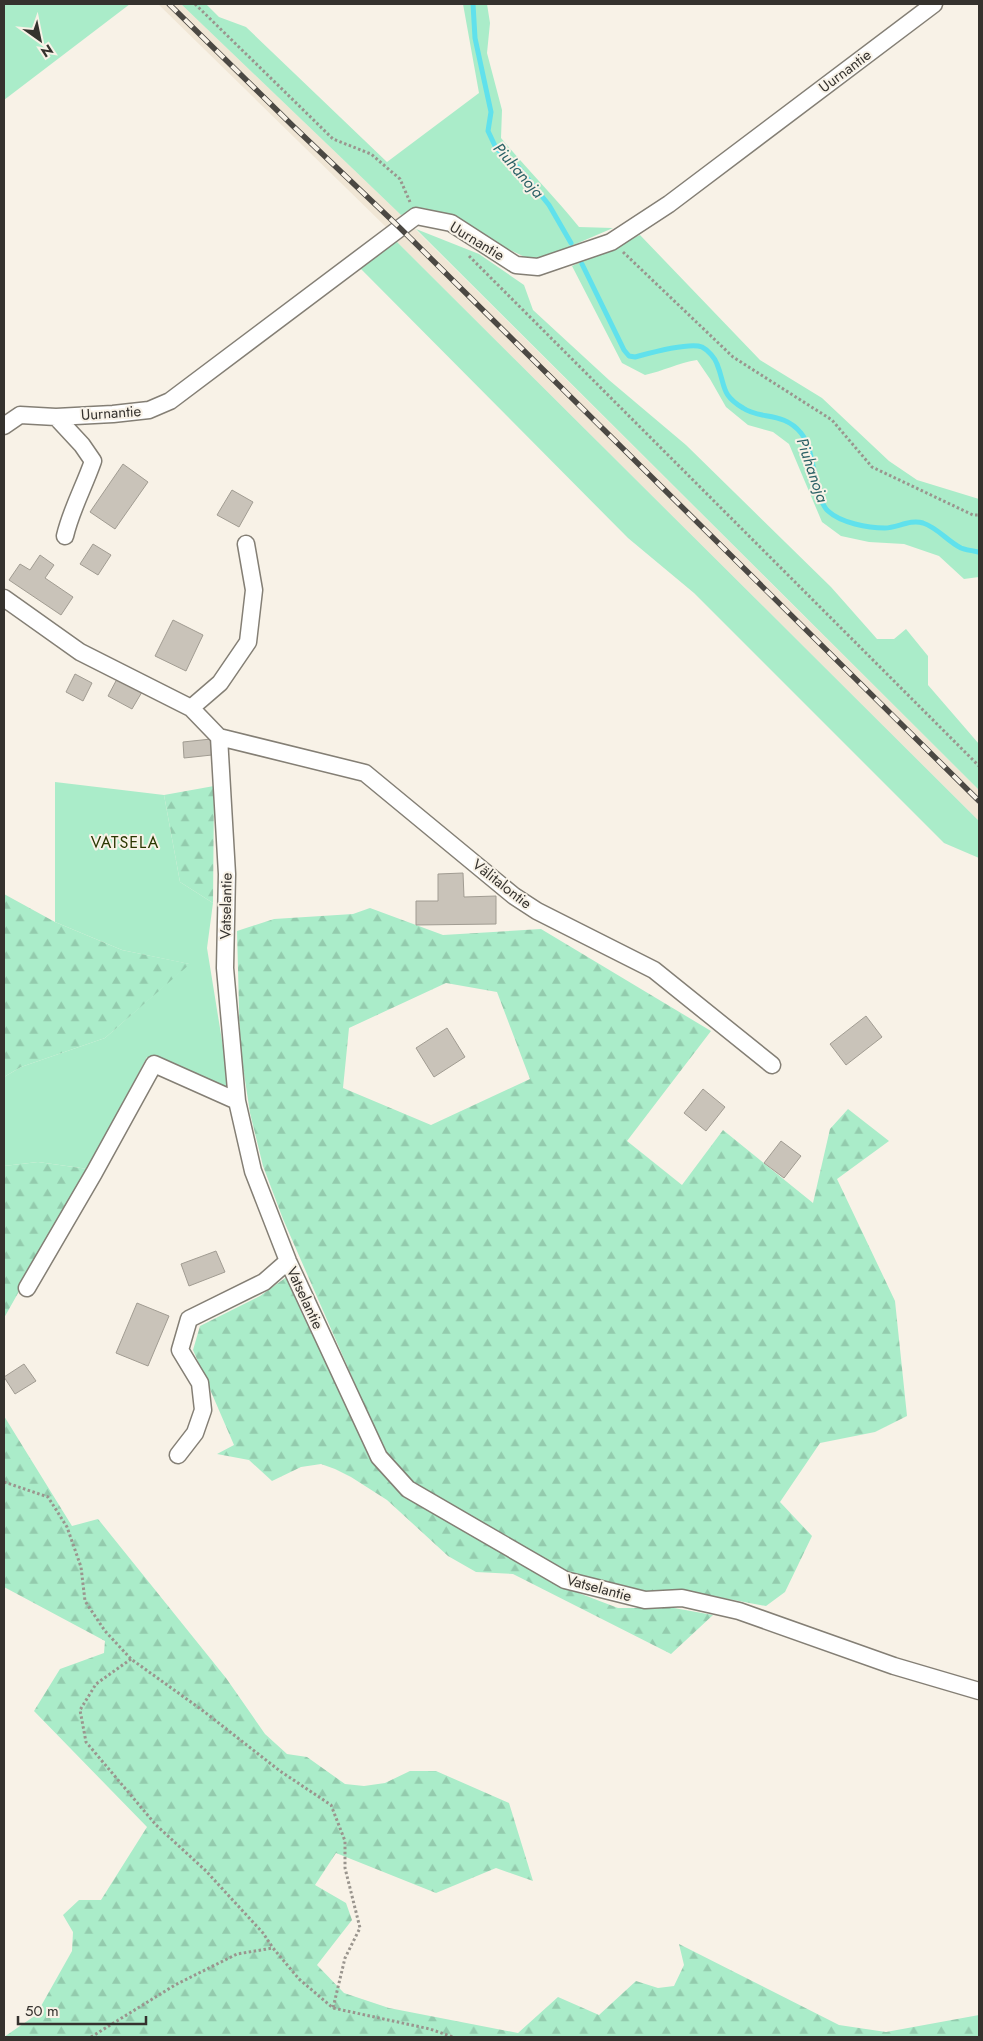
<svg xmlns="http://www.w3.org/2000/svg" width="983" height="2041" font-family="Jost,sans-serif">
<style>
.built{fill:#f0e6d5}
.green{fill:#aaecc9}
.forest{fill:url(#forest-firs);fill-rule:evenodd}
.lines{fill:none;stroke-linecap:round;stroke-linejoin:round}
.stream{stroke:#60e1ec;stroke-width:5}
.building{fill:#c9c3b9;stroke:#a19c92}
.minor-casing{stroke:#847f75;stroke-width:19}
.path{stroke:#9a958e;stroke-width:3;stroke-dasharray:2.5 2.5;stroke-linecap:butt}
.minor{stroke:#fff;stroke-width:16}
.rail-casing{stroke:#4b4843;stroke-width:5.5}
.rail{stroke:#f8f2e7;stroke-width:4;stroke-dasharray:11;stroke-linecap:butt}
.labels{text-anchor:middle;stroke-width:4;stroke-linejoin:round;paint-order:stroke}
.street-label{font-size:15px;fill:#35322e;stroke:#f8f2e7}
.water-label{font-size:16px;font-style:italic;fill:#2b6166;stroke:#f8f2e7}
.neighbourhood-label{font-size:16px;letter-spacing:1px;fill:#2a3700;stroke:#f8f2e7}
</style>
<defs>
<pattern id="forest-firs" width="22" height="20" patternUnits="userSpaceOnUse" patternTransform="scale(1.25)"><rect width="22" height="20" fill="#aaecc9"/><path d="M5 1l3.5 6h-7zM16 11l3.5 6h-7z" fill="#93cbad"/></pattern>
</defs>
<rect width="100%" height="100%" fill="#f8f2e7"/>
<path class="built" d="M158,4H181L401,215L979,790V821L396,241L387,228Z"/>
<path class="green" d="M4,4H130L4,100Z
M181,4H206L219,17L246,27L387,162L479,93L463,4H487L490,23L487,53L502,110L501,138C526,168 554,196 579,227L613,228L548,256L529,259L495,243L457,219L424,208L401,215Z
M416,229L479,254L524,285L533,310L609,380L686,445L831,587L877,639H894L906,629L928,656V685L979,744V790Z
M640,235L760,360L822,398L889,461L917,480L979,499V577L964,579L939,556L904,544L869,542L841,536L822,522L789,444L773,432L748,425L726,407L710,379L697,360C678,363 663,371 645,375L622,363L572,266Z
M396,241L979,821V858L944,843L694,593L628,538L360,268Z
M55,782L164,795L180,882L213,903L207,948L230,1090L147,1057L88,1169L38,1162L4,1166V1077L21,1067L105,1038L189,964L122,950L55,922Z"/>
<path class="forest" d="M214,786L213,903L180,882L164,795Z
M4,894L55,922L122,950L190,964L105,1038L21,1067L4,1077Z
M370,908L443,935L541,929L711,1031L627,1141L682,1185L723,1130L813,1203L830,1129L848,1109L889,1141L837,1179L895,1301L907,1416L875,1432L820,1443L780,1502L812,1536L785,1592L766,1606L702,1594L649,1593L582,1579L542,1558L409,1481L391,1458L380,1441L283,1219L263,1166L250,1113L240,1047L237,931L274,919L353,914ZM446,983L497,992L530,1079L431,1125L343,1088L349,1028Z
M38,1162L88,1169L4,1318V1166Z
M288,1276L367,1452L383,1474L401,1493L534,1571L576,1592L618,1608H674L713,1615L671,1654L513,1574L476,1572L448,1556L387,1500L351,1477L335,1469L321,1464L301,1467L272,1481L249,1460L217,1454L234,1445L193,1350L200,1326L260,1296Z
M4,1416L72,1526L98,1519L226,1678L265,1734L287,1754L307,1757L345,1784L364,1786L385,1783L410,1771H436L509,1803L533,1881L496,1868L436,1893L336,1853L315,1885L346,1903L352,1920L317,1965L344,1993L389,2008L518,2033L558,1997L599,2015L636,1981L658,1988L674,1986L684,1965L679,1944L839,2025L886,2032L979,2015V2037H4L36,2015L72,1951L73,1932L63,1915L79,1900H101L147,1827L34,1711L60,1669L104,1653L105,1641L4,1587Z"/>
<g class="lines">
<path class="stream" d="M473,4L475,38L491,112L488,131L496,148L519,168L549,205L571,243
M582,264L624,350L629,356L635,357C650,353 689,342 702,347C708,350 715,358 717,364C726,386 720,394 743,408C760,420 783,411 801,433C816,451 813,497 828,511C841,523 868,528 885,528C897,528 910,519 923,523C938,528 947,541 961,548C966,550 973,551 979,552"/>
</g>
<path class="building" d="M123,464L148,482L115,529L90,512Z
M232,490L253,502L239,527L217,515Z
M93,544L111,555L98,575L80,564Z
M40,555L54,565L45,578L73,597L61,615L9,580L20,564L30,570Z
M173,620L203,635L186,671L155,656Z
M75,674L92,683L83,701L66,692Z
M117,679L142,692L132,709L108,696Z
M211,739L212,755L184,758L183,742Z
M463,873L464,897L496,896V924L416,925V901H438V874Z
M866,1016L882,1037L846,1065L830,1044Z
M447,1028L465,1057L434,1077L416,1048Z
M703,1089L725,1107L706,1131L684,1113Z
M781,1141L801,1156L784,1178L764,1163Z
M216,1251L225,1272L189,1286L181,1264Z
M137,1303L169,1316L148,1366L116,1353Z
M24,1364L36,1381L15,1394L4,1377Z"/>
<g class="lines">
<g class="minor-casing">
<path id="minor" d="M56,417L82,445L93,461C84,487 71,510 65,536
M4,426L20,415L56,417L113,414L149,410L170,401L416,216L451,223L516,265L538,267L611,242L669,204L934,4
M4,598L80,652L191,708L219,737L227,874L225,968L237,1101L253,1171L288,1261L379,1457L408,1489L565,1580L645,1600L682,1598L739,1611L894,1666L979,1691
M191,708L220,683L248,642L254,590L246,544
M219,737L365,773L514,896L537,911L654,970L772,1065
M27,1288L94,1173L154,1064L237,1101
M178,1455L195,1433L203,1410L200,1383L180,1350L189,1319L264,1282L288,1261"/>
</g>
<path class="path" d="M195,4L333,139L371,154L400,179L410,202
M623,252L733,357L832,420L872,467L973,515H979
M469,256L979,766
M4,1482L48,1497L67,1527L81,1567L85,1601L105,1631L131,1659L202,1710L280,1771L331,1805L345,1841V1868L360,1928L345,1958L333,2008
M131,1659L96,1684L80,1710L86,1742L156,1825L206,1871L263,1933L273,1948
M91,2037L175,1985L237,1954L273,1948L299,1979L333,2008L430,2029L453,2037"/>
<use href="#minor" class="minor"/>
<g class="rail-casing">
<path id="rail" d="M169,4L293,126L400,228L979,801"/>
</g>
<use href="#rail" class="rail"/>
</g>
<g class="labels">
<g class="street-label">
<text transform="translate(845 71) rotate(-37)" y="5">Uurnantie</text>
<text transform="translate(477 241) rotate(31)" y="5">Uurnantie</text>
<text transform="translate(111 413) rotate(-4)" y="5">Uurnantie</text>
<text transform="translate(502 884) rotate(38)" y="5">Välitalontie</text>
<text transform="translate(226 906) rotate(-89)" y="5">Vatselantie</text>
<text transform="translate(305 1298) rotate(65)" y="5">Vatselantie</text>
<text transform="translate(599 1588) rotate(15)" y="5">Vatselantie</text>
</g>
<g class="water-label">
<text transform="translate(519 170) rotate(49)" y="6">Piuhanoja</text>
<text transform="translate(813 470) rotate(71)" y="6">Piuhanoja</text>
</g>
<g class="neighbourhood-label">
<text x="125" y="848">VATSELA</text>
</g>
</g>
<rect width="983" height="2041" fill="none" stroke="#35322e" stroke-width="10"/>
<g transform="translate(40 40) rotate(147)" stroke="#f8f2e7" stroke-width="4" paint-order="stroke">
<path d="M0-4L9 19L0 12L-9 19Z" fill="#35322e"/>
<text y="-8" font-size="14" font-weight="bold" text-anchor="middle" fill="#35322e">N</text>
</g>
<path d="M18 2016v8h128v-8" fill="none" stroke="#35322e" stroke-width="2.5"/>
<text x="25" y="2016" font-size="15" fill="#35322e" stroke="#f8f2e7" stroke-width="4" paint-order="stroke">50 m</text>
</svg>
